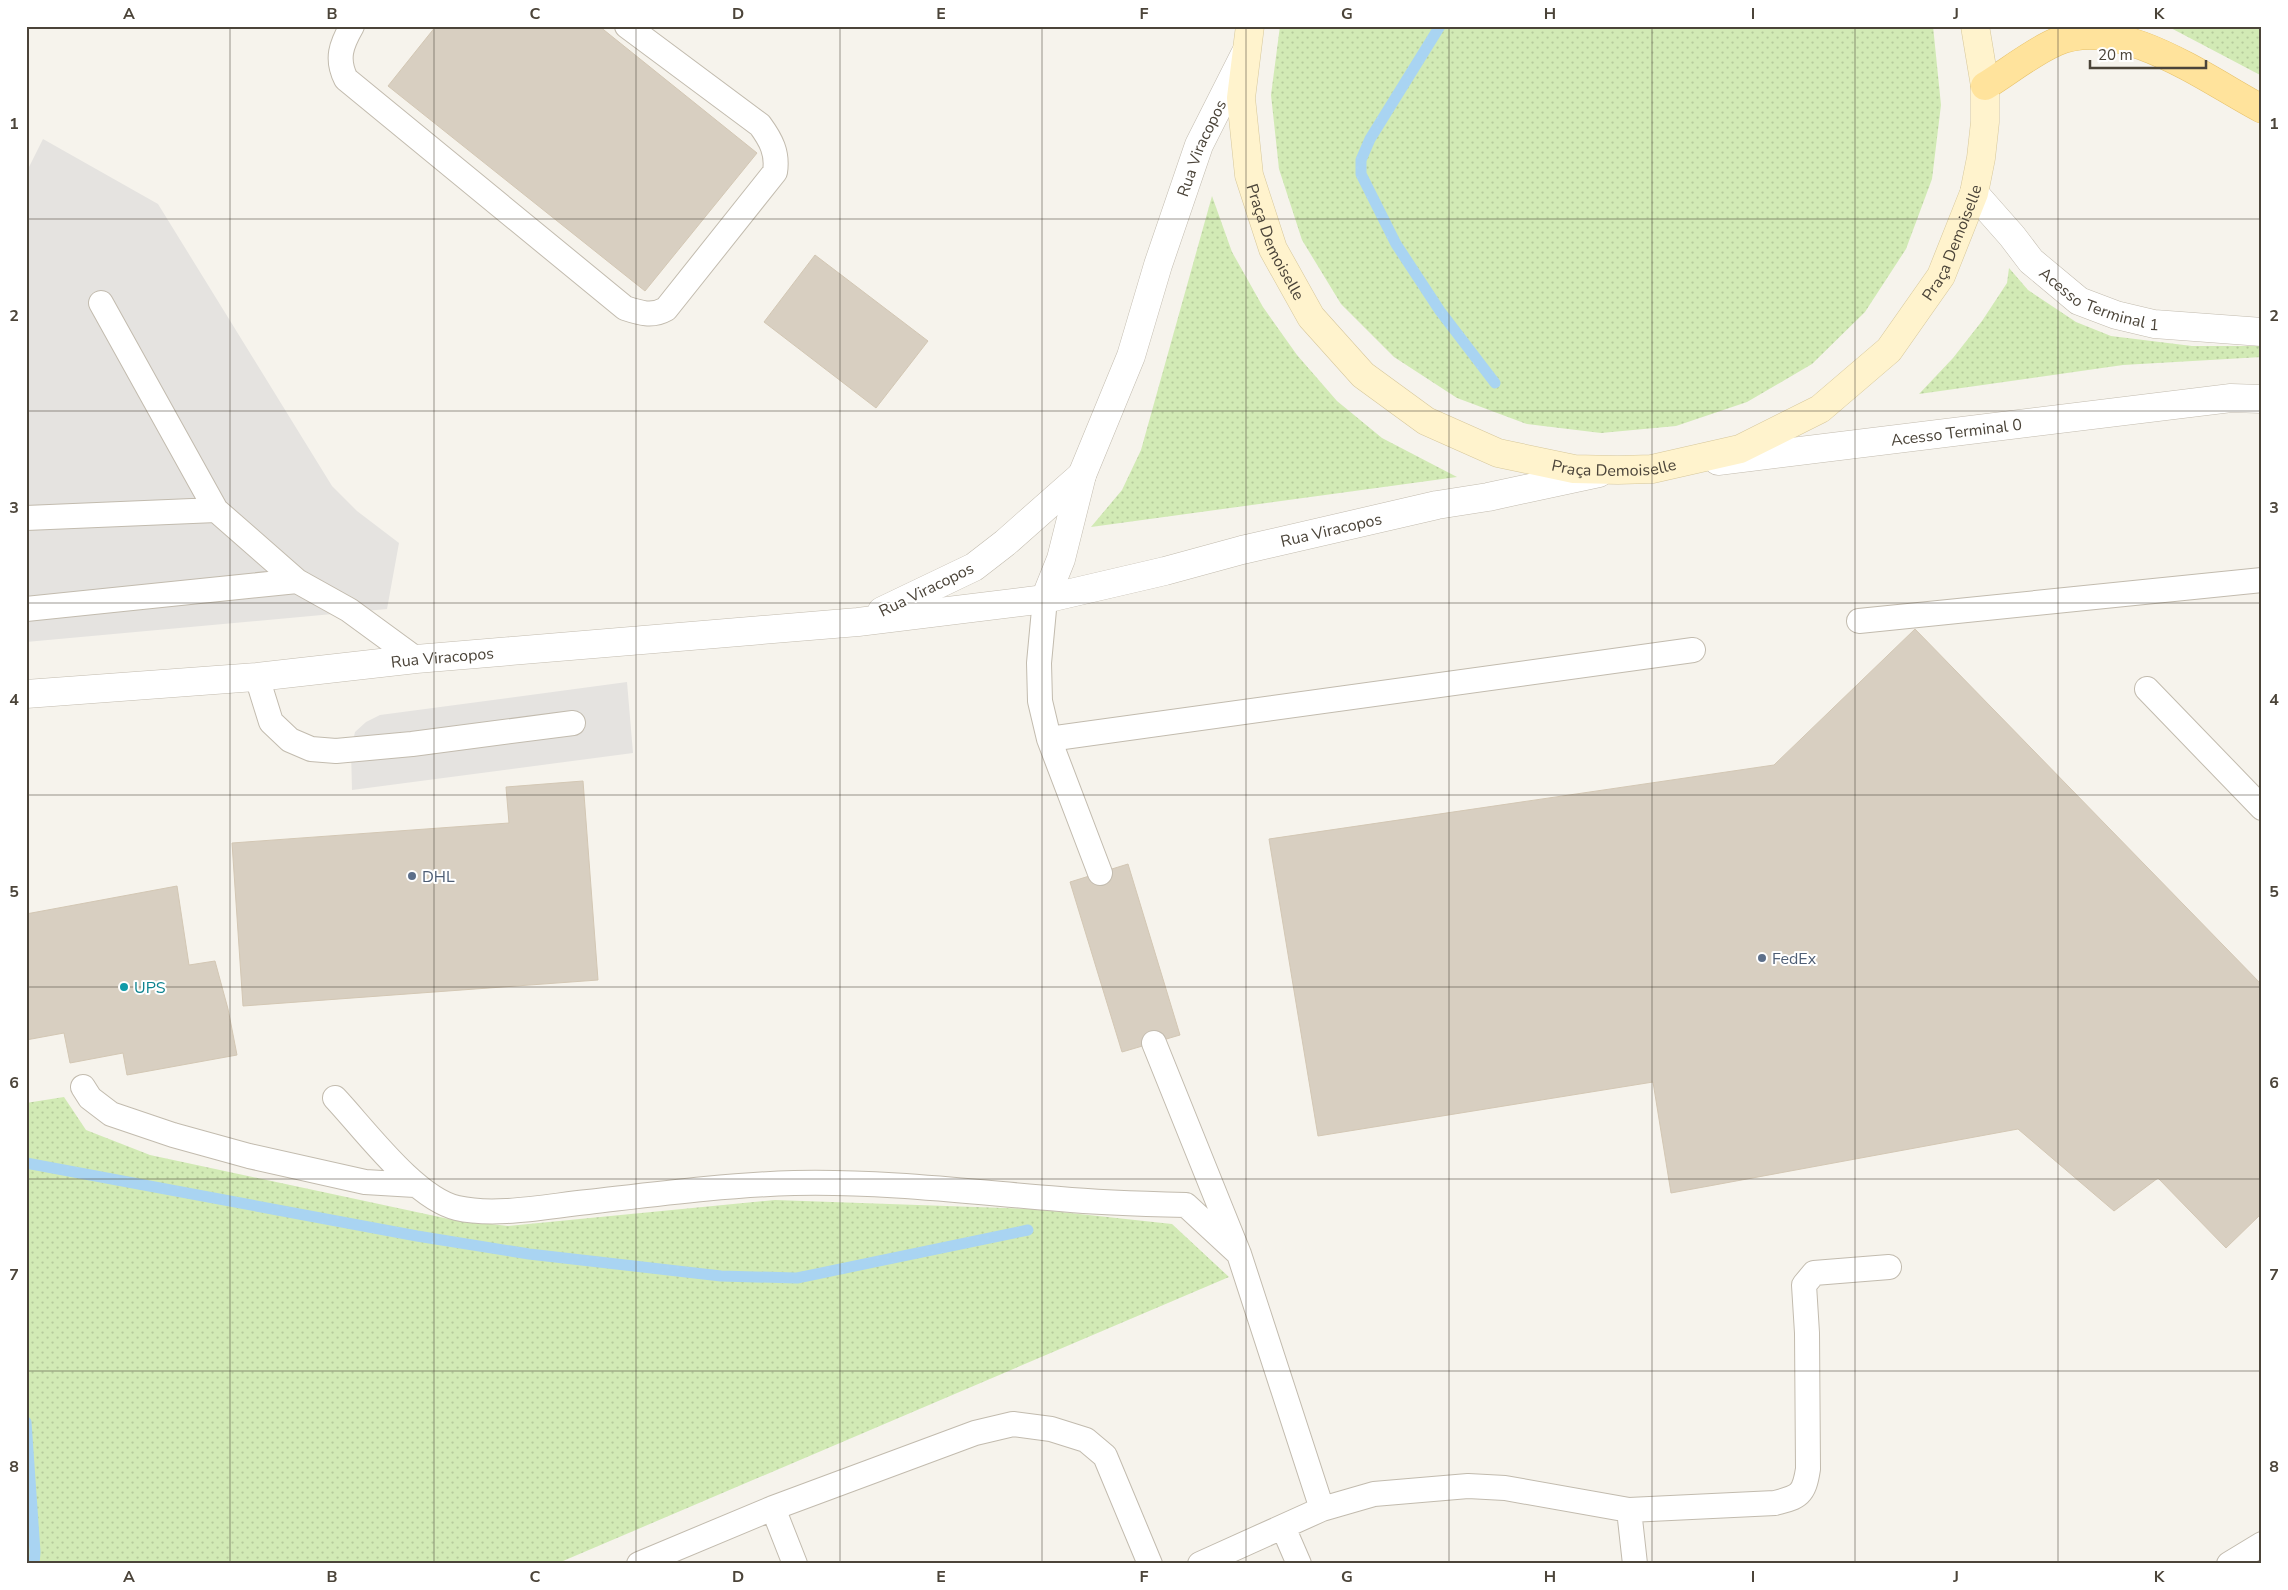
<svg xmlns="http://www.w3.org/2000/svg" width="2288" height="1590" font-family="'Nunito Sans',sans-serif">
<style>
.grass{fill:url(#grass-dots)}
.parking{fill:#e5e3e0}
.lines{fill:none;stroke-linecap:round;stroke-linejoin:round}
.stream{stroke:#a9d4f2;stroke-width:11}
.building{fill:#d8cfc1;stroke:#d3c7b4}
.service-casing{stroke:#c2bbae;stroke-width:26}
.minor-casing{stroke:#c2bbae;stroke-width:29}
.secondary-casing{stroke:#d6c79b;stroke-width:29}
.primary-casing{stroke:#e6c16a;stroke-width:29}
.service{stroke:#fff;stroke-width:24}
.minor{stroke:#fff;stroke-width:28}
.secondary{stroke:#fff3cd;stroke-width:28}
.primary{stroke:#ffe39c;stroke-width:28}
.grid{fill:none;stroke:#4b4439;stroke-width:1;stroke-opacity:0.55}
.service-dot{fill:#5c6f8a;stroke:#fff;stroke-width:2}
.culture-dot{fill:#0f9aa8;stroke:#fff;stroke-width:2}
.labels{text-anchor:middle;stroke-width:4;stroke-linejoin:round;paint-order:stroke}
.street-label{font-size:16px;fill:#4b4439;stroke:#fff}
.service-label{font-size:16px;fill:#4e5e75;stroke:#fff;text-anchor:start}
.culture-label{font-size:16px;fill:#0d838f;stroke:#fff;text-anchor:start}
.neatline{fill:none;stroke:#4b4439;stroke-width:2}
.grid-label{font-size:16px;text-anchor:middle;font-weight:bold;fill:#4b4439}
</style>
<defs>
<pattern id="grass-dots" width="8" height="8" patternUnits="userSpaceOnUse" patternTransform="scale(1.25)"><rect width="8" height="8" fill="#d2eab5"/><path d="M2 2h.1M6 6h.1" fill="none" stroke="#b6ca9c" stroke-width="1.8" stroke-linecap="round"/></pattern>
</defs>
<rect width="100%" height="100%" fill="#f6f3ec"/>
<path class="grass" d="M1280,26H1933L1941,105L1932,179L1906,249L1865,312L1812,364L1747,402L1676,426L1601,433L1527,424L1457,398L1394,357L1341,304L1302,240L1279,169L1271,95Z
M2167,26H2262V76Z
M1212,196L1232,252L1263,307L1297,355L1337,401L1382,438L1457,477L1091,527L1122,490L1141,450Z
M2009,268L2028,290L2076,322L2111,336L2192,346H2262V357L2123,365L1919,394L1953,358L1982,321L2007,283Z
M64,1097L86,1130L150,1155L449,1219L508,1226L775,1200L1033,1209L1172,1224L1229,1277L556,1564H26V1103Z"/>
<path class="parking" d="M43,139L158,204L332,486L357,511L399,543L387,609L26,642V173Z
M627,682L633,753L352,790L351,750L355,732L366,722L380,715Z"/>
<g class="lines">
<path class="stream" d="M1440,26L1370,139L1361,160V174L1396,244L1440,311L1495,383
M26,1163L417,1236L529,1254L721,1276L797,1278L1028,1230
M26,1422L35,1552L34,1564"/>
</g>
<path class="building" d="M436,26H599L757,153L645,291L388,86Z
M815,255L928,341L876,408L764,322Z
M1915,629L2262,985V1213L2226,1248L2158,1178L2114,1211L2018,1129L1671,1193L1653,1082L1318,1136L1269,839L1774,765Z
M583,781L598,980L243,1006L232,843L509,823L506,787Z
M1128,864L1180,1035L1122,1052L1070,882Z
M177,886L189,965L215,961L228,1009L237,1055L127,1075L123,1053L70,1063L64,1033L26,1040V914Z"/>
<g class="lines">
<g class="service-casing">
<path id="service" d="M352,26C341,45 336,59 346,79L625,308C640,313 652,317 666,309L775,172C778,153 771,140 760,125L627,26
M101,303L216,510
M26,518L216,510L297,581L349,610L416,659
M1045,599L1039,663L1040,701L1049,739L1100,873
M26,609L297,581
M1859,621L2262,580
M257,677L271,722L290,740L311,749L336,751L412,744L573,723
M2147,689L2262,808
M1049,739L1693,650
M1154,1043L1239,1254L1322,1509
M83,1087L90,1098L111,1114L173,1135L249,1156L365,1182L415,1185
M335,1098C365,1130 415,1198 457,1208C496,1217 548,1206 588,1202C657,1194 725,1185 794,1183C883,1181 972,1192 1060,1199C1102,1203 1144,1204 1186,1205L1239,1254
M773,1508L795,1564
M1629,1510L1635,1564
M1283,1527L1299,1564
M639,1564L773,1508L975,1433L1013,1424L1051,1429L1086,1440L1105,1456L1150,1564
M1200,1564L1322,1509L1374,1494L1468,1486L1505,1488L1629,1510L1775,1503C1799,1497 1804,1495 1808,1469L1807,1333L1804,1285L1814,1273L1889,1267
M2229,1564L2262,1544"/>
</g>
<g class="minor-casing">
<g id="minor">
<path id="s1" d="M1974,193L2012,236L2031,261L2079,301L2116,315L2154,324L2262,332"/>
<path id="s2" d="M1718,461L2231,398L2262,399"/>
<path id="s3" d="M1045,599L1061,559L1082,475L1131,356L1158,265L1199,145L1245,54"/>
<path d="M882,611L974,567L1005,543L1082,475"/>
<path id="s4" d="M26,694L257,677L416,659L858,622L1045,599L1165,571L1242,550L1437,505L1488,497L1599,473"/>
</g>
</g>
<g class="secondary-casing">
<g id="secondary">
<path id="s5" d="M1250,26L1241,98L1249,175L1273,249L1311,317L1363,375L1426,421L1498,453L1574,469L1618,470L1652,469L1740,449L1820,409L1889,350L1941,276L1974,193L1981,158L1985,122V86L1975,26"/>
</g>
</g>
<g class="primary-casing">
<path id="primary" d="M1985,86C2005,74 2034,51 2056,42C2120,14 2207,80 2262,109"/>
</g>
<use href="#service" class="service"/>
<use href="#minor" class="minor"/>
<use href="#secondary" class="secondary"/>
<use href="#primary" class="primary"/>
</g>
<path class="grid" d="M230,26V1564M434,26V1564M636,26V1564M840,26V1564M1042,26V1564M1246,26V1564M1449,26V1564M1652,26V1564M1855,26V1564M2058,26V1564M26,219H2262M26,411H2262M26,603H2262M26,795H2262M26,987H2262M26,1179H2262M26,1371H2262"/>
<g class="service-dot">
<circle cx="412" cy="876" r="5"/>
<circle cx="1762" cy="958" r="5"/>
</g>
<circle class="culture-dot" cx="124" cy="987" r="5"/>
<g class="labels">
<g class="street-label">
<text dy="6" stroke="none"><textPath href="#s3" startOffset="478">Rua Viracopos</textPath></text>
<text dy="6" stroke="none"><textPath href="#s5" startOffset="222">Praça Demoiselle</textPath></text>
<text dy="6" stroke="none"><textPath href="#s5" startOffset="1092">Praça Demoiselle</textPath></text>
<text dy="6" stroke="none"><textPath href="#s1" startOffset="169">Acesso Terminal 1</textPath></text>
<text dy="6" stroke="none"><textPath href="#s2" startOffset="240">Acesso Terminal 0</textPath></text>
<text dy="6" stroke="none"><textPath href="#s5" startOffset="658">Praça Demoiselle</textPath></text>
<text dy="6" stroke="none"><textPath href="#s4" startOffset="1318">Rua Viracopos</textPath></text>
<text transform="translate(926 589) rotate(-26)" y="6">Rua Viracopos</text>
<text dy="6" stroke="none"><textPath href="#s4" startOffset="418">Rua Viracopos</textPath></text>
</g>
<g class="service-label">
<text x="422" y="882">DHL</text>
<text x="1772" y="964">FedEx</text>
</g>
<g class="culture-label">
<text x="134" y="993">UPS</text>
</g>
</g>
<rect width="2288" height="1590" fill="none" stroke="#ffffff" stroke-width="55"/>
<path d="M2090 60v8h116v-8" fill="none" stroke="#4b4439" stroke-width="2.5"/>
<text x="2098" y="60" font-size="15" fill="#4b4439" stroke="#ffffff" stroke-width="4" paint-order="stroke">20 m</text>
<rect x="28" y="28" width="2232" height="1534" class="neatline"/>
<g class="grid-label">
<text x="129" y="19">A</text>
<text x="332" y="19">B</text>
<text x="535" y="19">C</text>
<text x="738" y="19">D</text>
<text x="941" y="19">E</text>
<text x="1144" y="19">F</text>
<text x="1347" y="19">G</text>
<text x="1550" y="19">H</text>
<text x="1753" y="19">I</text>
<text x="1956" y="19">J</text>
<text x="2159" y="19">K</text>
<text x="14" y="129">1</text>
<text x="2274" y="129">1</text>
<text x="14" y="321">2</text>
<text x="2274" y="321">2</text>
<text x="14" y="513">3</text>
<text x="2274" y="513">3</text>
<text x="14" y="705">4</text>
<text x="2274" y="705">4</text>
<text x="14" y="897">5</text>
<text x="2274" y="897">5</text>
<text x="14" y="1088">6</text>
<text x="2274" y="1088">6</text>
<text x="14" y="1280">7</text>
<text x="2274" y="1280">7</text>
<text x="14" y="1472">8</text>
<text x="2274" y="1472">8</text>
<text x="129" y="1582">A</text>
<text x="332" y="1582">B</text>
<text x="535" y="1582">C</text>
<text x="738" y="1582">D</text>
<text x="941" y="1582">E</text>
<text x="1144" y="1582">F</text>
<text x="1347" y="1582">G</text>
<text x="1550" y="1582">H</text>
<text x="1753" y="1582">I</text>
<text x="1956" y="1582">J</text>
<text x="2159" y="1582">K</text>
</g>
</svg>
